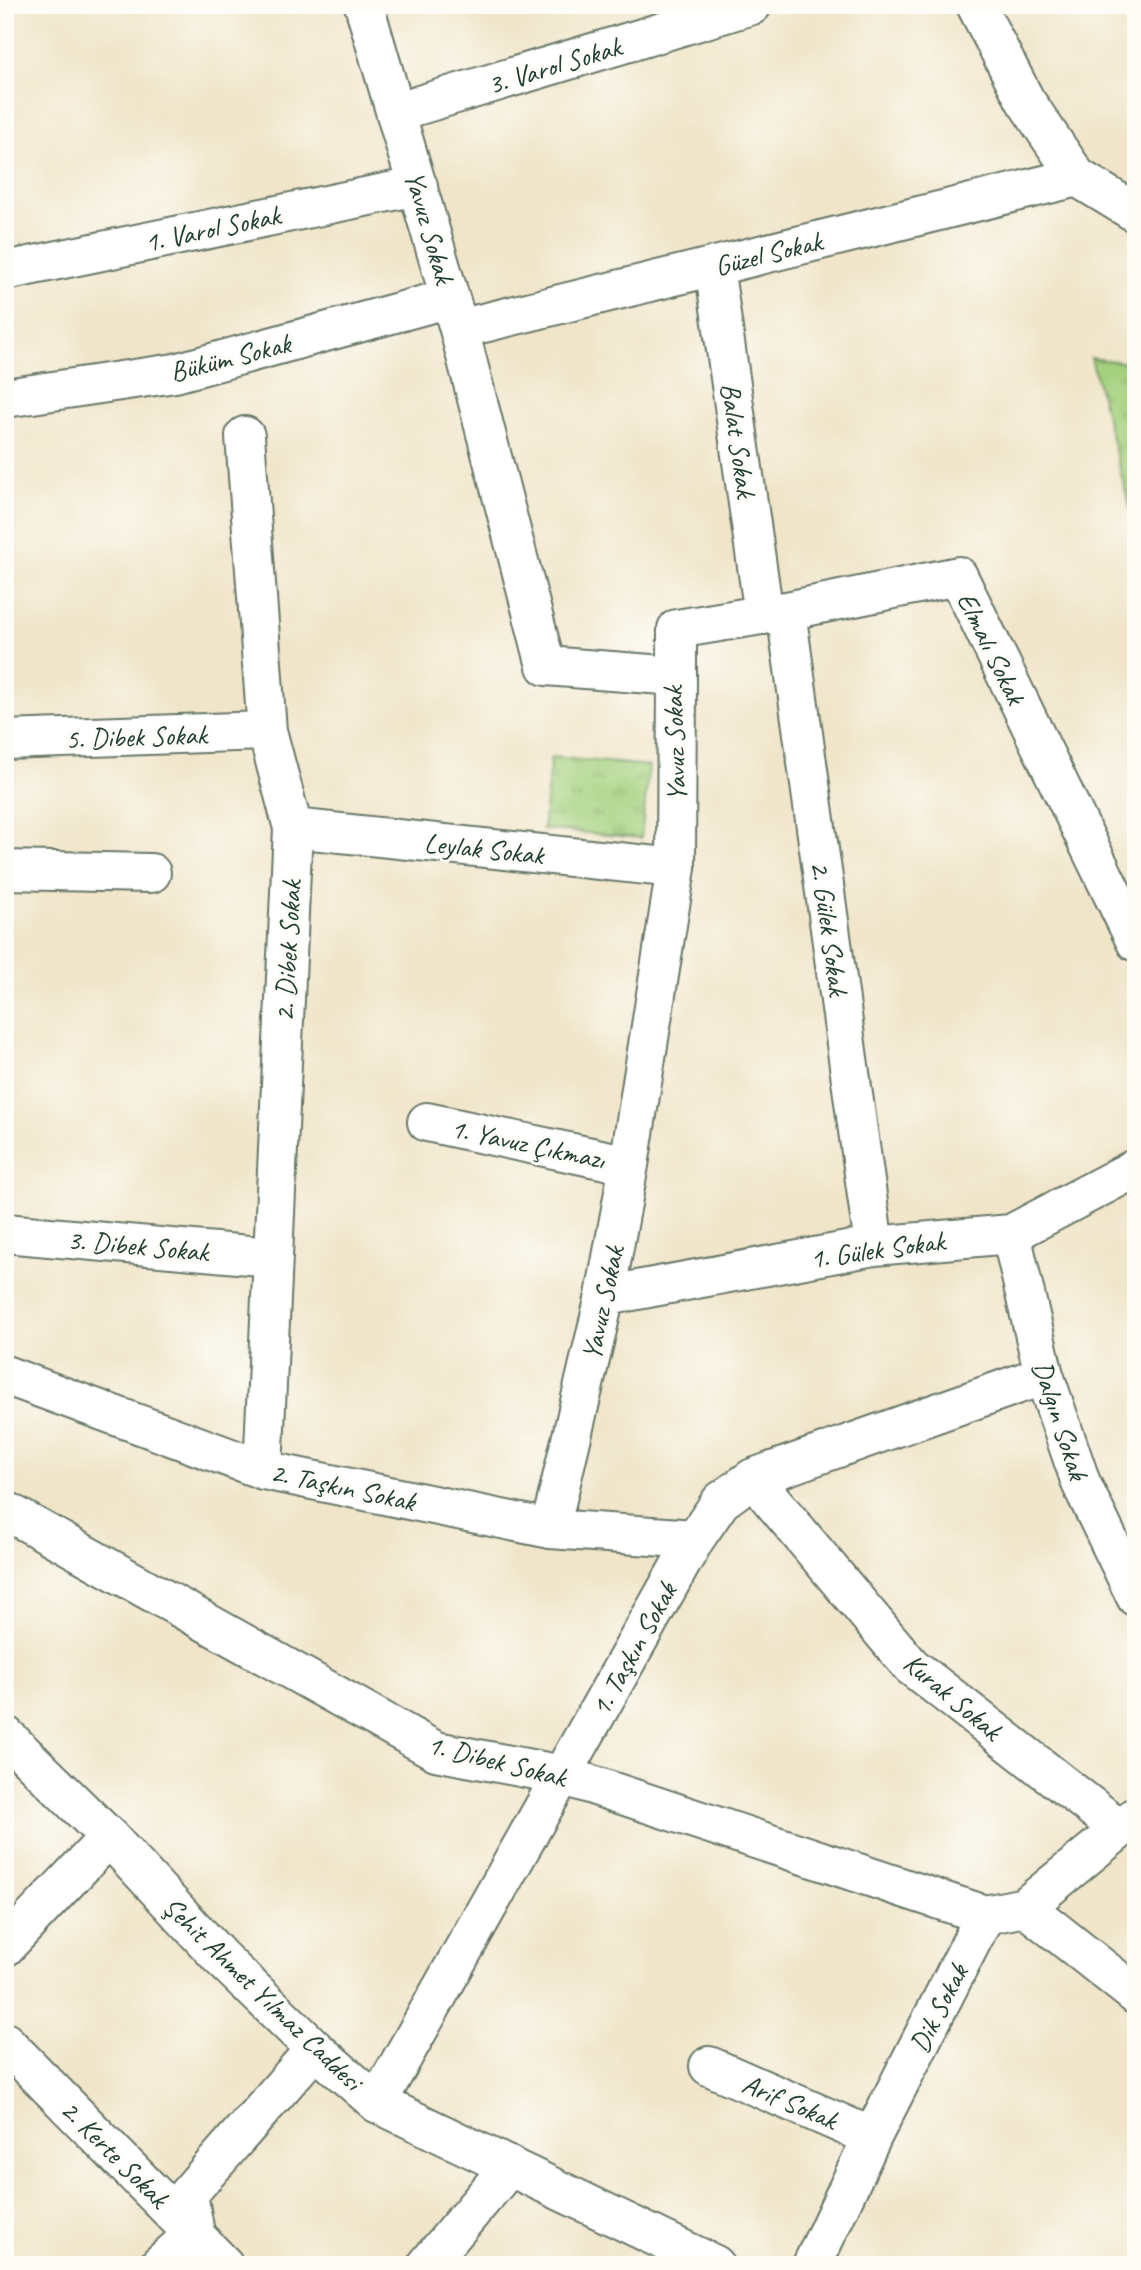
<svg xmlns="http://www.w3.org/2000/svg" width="1141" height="2270" font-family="Caveat,sans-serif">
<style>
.park{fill:url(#park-tufts);stroke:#618658;stroke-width:2}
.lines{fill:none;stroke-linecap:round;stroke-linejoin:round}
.minor-casing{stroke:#687868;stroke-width:42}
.tertiary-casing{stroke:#687868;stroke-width:42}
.minor{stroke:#fff;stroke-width:38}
.tertiary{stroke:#fff;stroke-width:38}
.labels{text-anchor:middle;stroke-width:6;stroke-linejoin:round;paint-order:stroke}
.street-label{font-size:28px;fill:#1f3d34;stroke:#fdfcf7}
</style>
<defs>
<pattern id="park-tufts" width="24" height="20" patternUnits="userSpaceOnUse" patternTransform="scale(1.75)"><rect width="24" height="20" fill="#a3d07c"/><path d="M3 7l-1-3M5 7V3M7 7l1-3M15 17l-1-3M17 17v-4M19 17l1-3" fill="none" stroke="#84aa66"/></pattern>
</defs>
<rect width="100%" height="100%" fill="#fdfcf7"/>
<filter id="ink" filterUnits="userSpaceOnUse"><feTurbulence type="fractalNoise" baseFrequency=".0143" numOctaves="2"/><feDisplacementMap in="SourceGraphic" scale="14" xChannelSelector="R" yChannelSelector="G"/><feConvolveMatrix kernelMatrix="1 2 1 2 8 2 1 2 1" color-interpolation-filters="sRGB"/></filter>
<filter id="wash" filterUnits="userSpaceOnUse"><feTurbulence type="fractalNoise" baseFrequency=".00686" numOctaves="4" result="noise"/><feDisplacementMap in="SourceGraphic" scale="28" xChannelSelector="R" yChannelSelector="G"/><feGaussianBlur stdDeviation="1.57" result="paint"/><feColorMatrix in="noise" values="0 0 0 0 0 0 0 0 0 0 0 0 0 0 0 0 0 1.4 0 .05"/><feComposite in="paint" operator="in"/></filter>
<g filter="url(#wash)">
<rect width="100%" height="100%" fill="#f0e5c9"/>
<path class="park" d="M1091,358L1136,364V531Z
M551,757L649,766L641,838L543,829Z"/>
</g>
<g filter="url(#ink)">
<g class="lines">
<g class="minor-casing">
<path id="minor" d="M364,5L459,329L546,666L677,676L676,868L629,1165L605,1296L550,1529
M396,112L752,5
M714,266L764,615
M5,271L418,186
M459,329L1077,177
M5,398L175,373L450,298
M245,436L267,731L293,828L263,1470
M786,611L874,1246
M677,676V629L786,611L958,576L1136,942
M5,740L267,731
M293,828L676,868
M5,870L151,873
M427,1122L629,1165
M5,1233L271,1257
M1011,1234L1044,1375L1081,1483L1136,1597
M605,1296L874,1246L1011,1234L1136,1168
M5,1375L263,1470L550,1529L695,1539
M753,1478L911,1666L1120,1829
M5,1510L436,1751L562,1775L985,1915
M1025,1907L1136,1816
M5,1947L109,1837
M5,2042L224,2265
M709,2066L872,2137
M377,2103L695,1539L721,1501L753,1478L1044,1375
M159,2265L195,2233L188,2194L315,2049
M427,2265L510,2166
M812,2265L872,2137L985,1915L1025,1907L1136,1995"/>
</g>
<g class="tertiary-casing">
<path id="tertiary" d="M976,5L1025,100L1077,177L1136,213
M5,1735L109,1837L220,1957L315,2049L377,2103L715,2265"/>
</g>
<use href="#minor" class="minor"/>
<use href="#tertiary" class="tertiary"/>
</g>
</g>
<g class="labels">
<g class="street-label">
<text transform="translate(554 65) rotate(-17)" y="10">3. Varol Sokak</text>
<text transform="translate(430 227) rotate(74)" y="10">Yavuz Sokak</text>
<text transform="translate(212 228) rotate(-12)" y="10">1. Varol Sokak</text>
<text transform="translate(768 253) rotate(-14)" y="10">Güzel Sokak</text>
<text transform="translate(230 357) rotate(-14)" y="10">Büküm Sokak</text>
<text transform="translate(739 440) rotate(82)" y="10">Balat Sokak</text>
<text transform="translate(992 648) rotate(64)" y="10">Elmalı Sokak</text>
<text transform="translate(136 736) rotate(-2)" y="10">5. Dibek Sokak</text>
<text transform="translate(674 744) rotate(-92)" y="10">Yavuz Sokak</text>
<text transform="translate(484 848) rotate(6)" y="10">Leylak Sokak</text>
<text transform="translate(830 928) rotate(82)" y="10">2. Gülek Sokak</text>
<text transform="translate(287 951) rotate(-87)" y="10">2. Dibek Sokak</text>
<text transform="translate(528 1143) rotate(12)" y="10">1. Yavuz Çıkmazı</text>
<text transform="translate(138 1245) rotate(5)" y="10">3. Dibek Sokak</text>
<text transform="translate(877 1249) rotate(-8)" y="10">1. Gülek Sokak</text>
<text transform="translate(602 1303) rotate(-78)" y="10">Yavuz Sokak</text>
<text transform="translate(1061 1420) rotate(72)" y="10">Dalgın Sokak</text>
<text transform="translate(343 1486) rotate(12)" y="10">2. Taşkın Sokak</text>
<text transform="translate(633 1649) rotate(-61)" y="10">1. Taşkın Sokak</text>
<text transform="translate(953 1696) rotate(40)" y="10">Kurak Sokak</text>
<text transform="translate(497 1760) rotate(14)" y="10">1. Dibek Sokak</text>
<text transform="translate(263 1993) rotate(44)" y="10">Şehit Ahmet Yılmaz Caddesi</text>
<text transform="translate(938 2008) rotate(-63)" y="10">Dik Sokak</text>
<text transform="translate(790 2101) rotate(23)" y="10">Arif Sokak</text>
<text transform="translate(115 2153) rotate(45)" y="10">2. Kerte Sokak</text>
</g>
</g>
<rect width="1141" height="2270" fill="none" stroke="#fdfcf7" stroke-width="28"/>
</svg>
